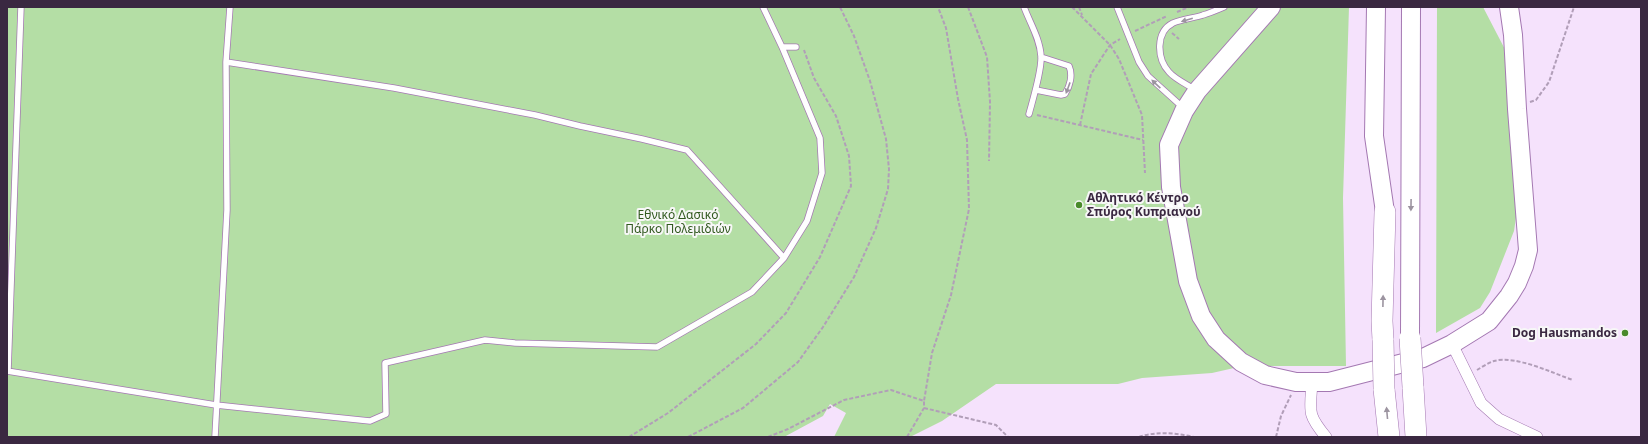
<svg xmlns="http://www.w3.org/2000/svg" width="1648" height="444" font-family="'Noto Sans',sans-serif">
<style>
.green{fill:#b4dea5}
.lines{fill:none;stroke-linecap:round;stroke-linejoin:round}
.service-casing{stroke:#a478b2;stroke-width:7}
.minor-casing{stroke:#a478b2;stroke-width:12}
.primary-casing{stroke:#a478b2;stroke-width:20}
.motorway-casing{stroke:#a478b2;stroke-width:22}
.path{stroke:#b19eb8;stroke-width:2;stroke-dasharray:4 2;stroke-linecap:butt}
.service{stroke:#fff;stroke-width:5.5}
.minor{stroke:#fff;stroke-width:11}
.primary{stroke:#fff;stroke-width:18}
.motorway{stroke:#fff;stroke-width:21}
.motorway-bridge-casing{stroke:#a478b2;stroke-width:22;stroke-linecap:butt}
.motorway-bridge{stroke:#fff;stroke-width:21}
.oneway{fill:#9c94a0}
.poi-dot{fill:#498a2b;stroke:#f7f7f7;stroke-width:1.5}
.labels{text-anchor:middle;stroke-width:4;stroke-linejoin:round;paint-order:stroke}
.poi-label{font-size:12px;font-weight:bold;fill:#3a2841;stroke:#f7f7f7;text-anchor:start}
.park-label{font-size:12px;fill:#31591f;stroke:#f7f7f7}
</style>
<rect width="100%" height="100%" fill="#f5e2fc"/>
<path class="green" d="M7,7H1349L1343,198L1346,366H1266L1234,368L1212,373L1142,378L1118,384H996L942,421L910,437H834L846,413L830,404L823,416L784,437H7Z
M1437,7H1483L1510,59L1518,204L1514,231L1490,292L1480,308L1436,333Z"/>
<g class="lines">
<g class="service-casing">
<path id="service" d="M763,7L782,47H796
M1024,7C1030,23 1040,39 1041,56C1042,70 1033,99 1029,114
M1117,7L1139,62L1148,76L1179,104L1182,110
M226,62L394,88L535,115L580,126L642,139L687,150L784,258L807,221L822,173L820,138L782,47
M1194,89C1186,84 1175,79 1169,72C1157,59 1155,32 1173,23C1183,19 1194,18 1203,15C1210,13 1217,10 1224,7
M1036,90L1061,95L1065,94C1070,86 1073,75 1069,66L1041,57
M7,371L216,405L370,421L386,414L385,363L485,340L515,343L657,347L752,292L784,258
M8,371L21,7
M215,437L227,210L226,62L230,7"/>
</g>
<g class="minor-casing">
<path id="minor" d="M1452,344L1481,403L1499,419L1537,437
M1312,383C1310,412 1307,414 1326,437"/>
</g>
<g class="primary-casing">
<path id="primary" d="M1271,7L1197,91L1184,111L1169,145L1171,187L1188,281L1201,316L1216,339L1241,362L1265,375L1296,382H1329L1423,358L1452,344L1489,321L1509,296L1517,283L1524,266L1528,250L1517,109L1513,35L1509,7
M1376,7L1374,136L1385,212
M1410,338L1411,7"/>
</g>
<g class="motorway-casing">
<path id="motorway" d="M1383,340L1382,321L1385,212
M1413,387L1416,437
M1384,389L1389,437"/>
</g>
<path class="path" d="M968,7L987,57L990,102L989,161
M1072,7L1110,45L1119,59L1142,115L1145,173
M1079,7L1082,15
M1177,12L1189,7
M1135,31L1167,16
M1172,33L1179,39
M1530,102L1536,100L1549,82L1574,7
M1037,115L1143,140
M1080,125L1091,74L1110,45L1120,39
M1477,370C1482,367 1488,363 1494,361C1516,355 1552,373 1573,380
M924,408L996,425L1008,437
M629,437L668,413L756,344L786,313L820,257L851,186L849,156L836,116L814,78L804,50
M688,437L743,408L798,362L823,327L854,277L876,228L888,189L889,169L886,139L870,81L854,36L840,7
M768,437L788,429L844,400L891,390L924,401L932,353L951,295L969,209L967,140L958,99L946,28L938,7
M907,437L924,408V401
M1139,437C1156,431 1176,433 1194,437
M1276,437L1281,416L1291,395"/>
<use href="#service" class="service"/>
<use href="#minor" class="minor"/>
<use href="#primary" class="primary"/>
<use href="#motorway" class="motorway"/>
<g class="motorway-bridge-casing">
<path id="motorway-bridge" d="M1410,338L1413,387
M1383,340L1384,389"/>
</g>
<use href="#motorway-bridge" class="motorway-bridge"/>
</g>
<defs><path id="oneway-solid" d="M-6-.8H1V-3.2L6.5 0L1 3.2V.8H-6Z"/></defs>
<g class="oneway">
<use href="#oneway-solid" transform="translate(1187 20) rotate(164)"/>
<use href="#oneway-solid" transform="translate(1156 84) rotate(-137)"/>
<use href="#oneway-solid" transform="translate(1068 88) rotate(110)"/>
<use href="#oneway-solid" transform="translate(1411 205) rotate(91)"/>
<use href="#oneway-solid" transform="translate(1383 301) rotate(-89)"/>
<use href="#oneway-solid" transform="translate(1387 413) rotate(-95)"/>
</g>
<g class="poi-dot">
<circle cx="1079" cy="205" r="4"/>
<circle cx="1625" cy="333" r="4"/>
</g>
<g class="labels">
<g class="poi-label">
<text x="1087" y="202">Αθλητικό Κέντρο<tspan x="1087" dy="14">Σπύρος Κυπριανού</tspan></text>
<text x="1617" y="337" text-anchor="end">Dog Hausmandos</text>
</g>
<g class="park-label">
<text x="678" y="219">Εθνικό Δασικό<tspan x="678" dy="14">Πάρκο Πολεμιδιών</tspan></text>
</g>
</g>
<rect width="1648" height="444" fill="none" stroke="#3a2841" stroke-width="16"/>
</svg>
